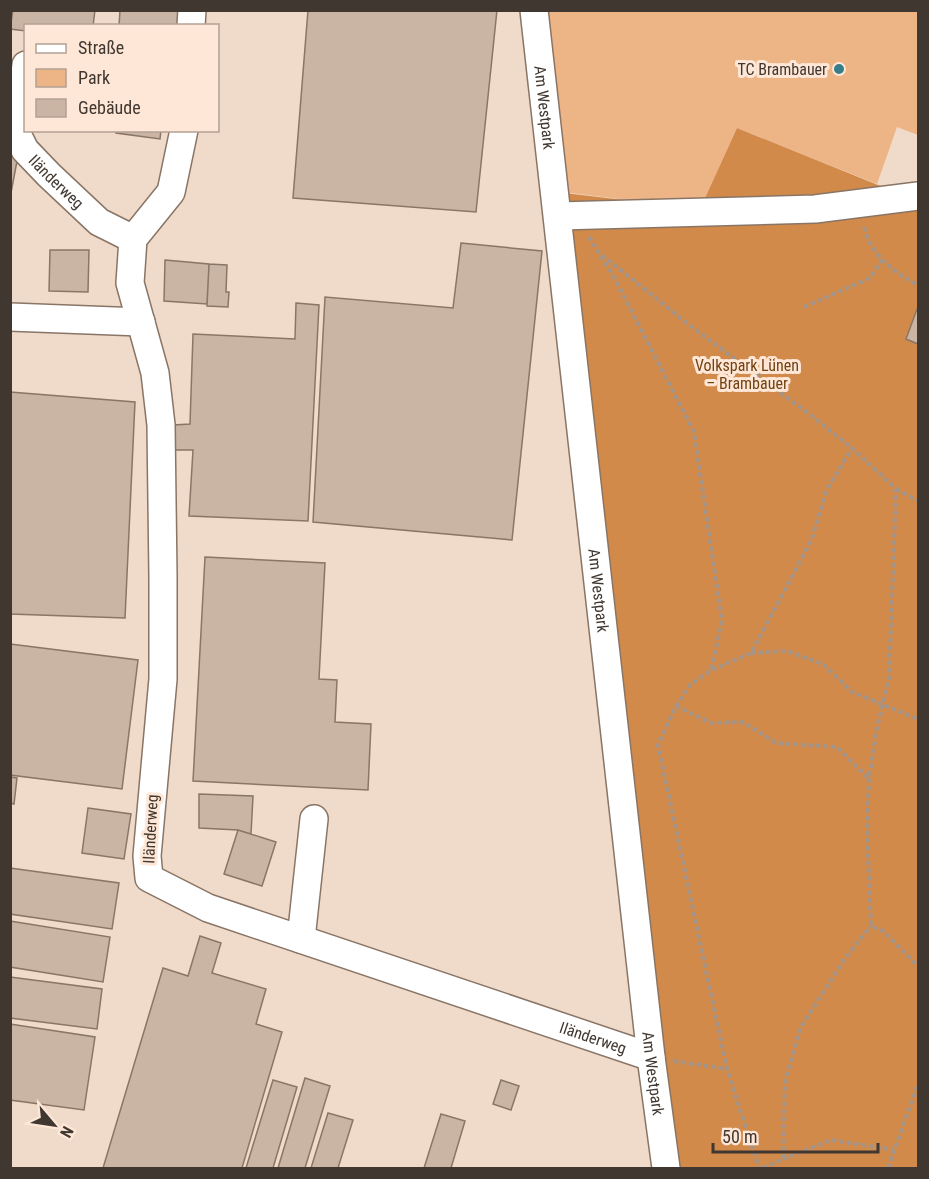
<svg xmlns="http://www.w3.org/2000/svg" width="929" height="1179" font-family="'Roboto Condensed',sans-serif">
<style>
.green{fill:#edb486}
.forest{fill:#d28a4b}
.building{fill:#cab4a4;stroke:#8a7666;stroke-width:1.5}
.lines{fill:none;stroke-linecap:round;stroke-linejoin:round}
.minor-casing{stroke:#897566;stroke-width:30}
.path{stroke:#a49387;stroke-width:4;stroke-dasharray:4.5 3;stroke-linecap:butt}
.minor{stroke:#fff;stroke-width:27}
.poi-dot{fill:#387e8a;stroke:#fee7d6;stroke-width:2}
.labels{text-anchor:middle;stroke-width:6;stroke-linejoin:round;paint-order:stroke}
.poi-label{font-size:16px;fill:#403730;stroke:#fee7d6;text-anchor:end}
.street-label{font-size:16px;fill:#403730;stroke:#fee7d6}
.park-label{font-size:16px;fill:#724213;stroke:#fee7d6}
</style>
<rect width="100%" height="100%" fill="#f0dac9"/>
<path class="green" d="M537,11H918V135L897,127L877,184L737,128L700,209L555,191Z"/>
<path class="forest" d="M737,128L878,185L918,199V1168H661L556,192L700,209Z"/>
<path class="building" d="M13,10H95L93,26H26V31L10,29Z
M120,10H179L178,26H119Z
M308,10H497L476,212L293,198Z
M116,130H161L160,139L116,133Z
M10,154L18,156L10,198Z
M461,243L542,251L512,540L313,522L325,297L453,308Z
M50,250H89L88,292L49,291Z
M165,260L209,264L207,304L164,301Z
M209,264L227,265L226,292H229L228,307L207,306Z
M296,303L319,305L308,521L189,516L193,450H171L173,425L190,424L193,334L295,339Z
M917,309L918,310V344L906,339Z
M10,392L135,402L125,618L10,614Z
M205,557L325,563L319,679L337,680L335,722L371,724L368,790L193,781Z
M10,644L138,660L122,789L10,775Z
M10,777L17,778L14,804L10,803Z
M199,794L253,796L251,834L238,830L199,828Z
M88,808L131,814L124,859L82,853Z
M238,830L276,842L262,886L224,874Z
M10,868L119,883L112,929L10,914Z
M10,921L110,937L103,982L10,967Z
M200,936L221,943L212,973L266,989L256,1024L282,1032L242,1168H103L163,968L188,976Z
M10,977L102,989L97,1029L10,1018Z
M10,1024L95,1037L84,1110L10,1100Z
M305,1078L330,1086L305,1168H278Z
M273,1080L297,1087L273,1168H246Z
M501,1080L519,1086L511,1110L493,1104Z
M328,1113L353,1120L338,1168H311Z
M441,1114L465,1121L451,1168H424Z"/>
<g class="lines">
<g class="minor-casing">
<g id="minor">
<path id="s1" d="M534,10L651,1057L666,1168"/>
<path d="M191,26L192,10"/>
<path id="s2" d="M26,65L17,134L25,150L49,175L99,222L133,239"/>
<path id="s3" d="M184,130L171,192L133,239L130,283L155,373L161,425L163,577V679L147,856L149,878L208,908L651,1057"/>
<path d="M558,216L815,209L918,196"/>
<path d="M10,317L141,322"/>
<path d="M301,939L314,819"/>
</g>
</g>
<path class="path" d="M864,227C871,256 894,272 918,285
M589,237L615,279L694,432L722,621L711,670L690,685L676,706L658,745L727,1069L759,1168
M602,255L688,324L808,413L852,448L896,489L889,678L877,728L869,779L867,827L871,926L883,931L918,966
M804,307L870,278L882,260
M896,489L918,501
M751,653L787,651L823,664L852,692L918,719
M712,670L751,653L811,541L827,489L852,448
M676,706L711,723L743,722L776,743L837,747L869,779
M674,1061L727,1069
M783,1159L831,1140L894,1150
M763,1168L783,1159L785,1080L801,1027L846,957L871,926
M888,1168L918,1084"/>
<use href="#minor" class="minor"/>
</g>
<circle class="poi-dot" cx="839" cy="69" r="6"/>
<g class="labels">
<g class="poi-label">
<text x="827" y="75">TC Brambauer</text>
</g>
<g class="street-label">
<text dy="6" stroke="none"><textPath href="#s1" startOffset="98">Am Westpark</textPath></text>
<text dy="6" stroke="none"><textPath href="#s2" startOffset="132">Iländerweg</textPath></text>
<text dy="6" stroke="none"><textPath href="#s1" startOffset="584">Am Westpark</textPath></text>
<text transform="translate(150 829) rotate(-87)" y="6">Iländerweg</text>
<text dy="6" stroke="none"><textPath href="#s3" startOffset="1240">Iländerweg</textPath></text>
<text dy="6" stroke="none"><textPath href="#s1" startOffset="1070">Am Westpark</textPath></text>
</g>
<g class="park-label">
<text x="747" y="371">Volkspark Lünen<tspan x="747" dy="18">– Brambauer</tspan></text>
</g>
</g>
<rect width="929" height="1179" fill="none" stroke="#403730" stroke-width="24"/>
<rect x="24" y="24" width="195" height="108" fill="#fee7d6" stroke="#b2a194" stroke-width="1.5"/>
<rect x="36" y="44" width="30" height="9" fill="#ffffff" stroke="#b2a194" stroke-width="1.5"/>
<text x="78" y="54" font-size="18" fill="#403730">Straße</text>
<rect x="36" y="69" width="30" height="18" fill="#edb486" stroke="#b2a194" stroke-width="1.5"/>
<text x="78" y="84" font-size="18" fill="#403730">Park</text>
<rect x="36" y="99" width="30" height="18" fill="#cab4a4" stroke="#b2a194" stroke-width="1.5"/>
<text x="78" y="114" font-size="18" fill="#403730">Gebäude</text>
<g transform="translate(54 1125) rotate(119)" stroke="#fee7d6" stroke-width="4.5" paint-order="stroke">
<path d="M0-4.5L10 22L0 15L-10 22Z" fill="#403730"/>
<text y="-9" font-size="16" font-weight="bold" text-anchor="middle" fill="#403730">N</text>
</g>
<path d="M713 1143v9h165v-9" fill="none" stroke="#403730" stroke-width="3"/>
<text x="722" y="1143" font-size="18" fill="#403730" stroke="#fee7d6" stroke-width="4.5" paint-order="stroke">50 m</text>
</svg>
